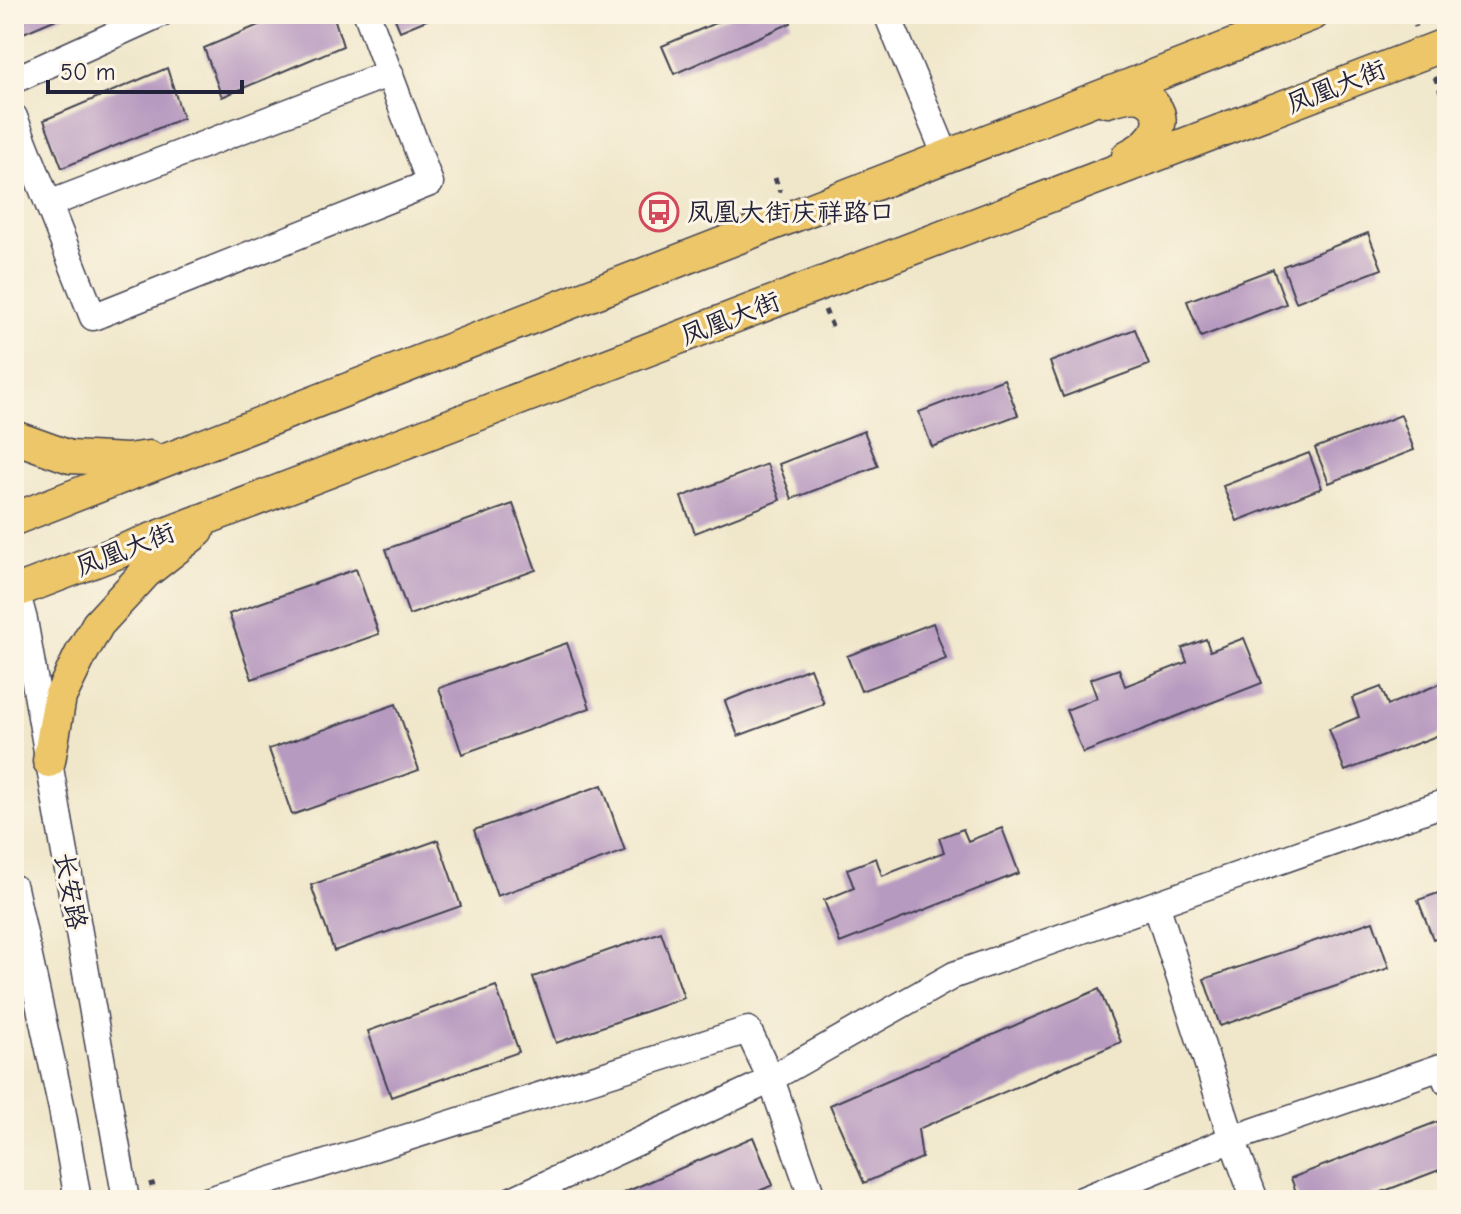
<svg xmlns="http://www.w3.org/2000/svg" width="1461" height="1214" font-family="'Comic Neue','LXGW WenKai TC',sans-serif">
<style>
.building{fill:#b79ac0}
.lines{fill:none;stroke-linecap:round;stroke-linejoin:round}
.minor-casing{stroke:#414051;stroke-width:29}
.major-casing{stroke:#414051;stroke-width:35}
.path{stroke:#414051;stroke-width:5;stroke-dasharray:6 6;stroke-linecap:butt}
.minor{stroke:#fff;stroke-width:26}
.major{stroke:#ecc669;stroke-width:32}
.labels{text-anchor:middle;stroke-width:6;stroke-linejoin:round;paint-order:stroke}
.street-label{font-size:26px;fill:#22223b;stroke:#fcf5e5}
.poi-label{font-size:26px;fill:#22223b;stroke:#fcf5e5;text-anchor:start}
</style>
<rect width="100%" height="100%" fill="#fcf5e5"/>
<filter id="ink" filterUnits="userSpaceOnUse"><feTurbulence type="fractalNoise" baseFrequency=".0125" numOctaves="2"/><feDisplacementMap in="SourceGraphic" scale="16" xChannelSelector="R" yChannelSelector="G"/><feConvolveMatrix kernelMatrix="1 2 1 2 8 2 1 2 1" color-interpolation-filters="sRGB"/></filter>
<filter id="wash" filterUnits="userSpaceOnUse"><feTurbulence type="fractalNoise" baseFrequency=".006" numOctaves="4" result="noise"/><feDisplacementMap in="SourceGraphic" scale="32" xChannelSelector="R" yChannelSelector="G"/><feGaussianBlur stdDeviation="1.8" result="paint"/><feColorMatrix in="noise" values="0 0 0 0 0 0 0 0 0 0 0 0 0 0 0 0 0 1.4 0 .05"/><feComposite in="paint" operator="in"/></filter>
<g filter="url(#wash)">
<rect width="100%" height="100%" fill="#f0e7cb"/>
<g id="blocks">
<path class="building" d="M14,14H68L14,37Z
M285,14H333L343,46L222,97L204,48Z
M393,14H441L400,31Z
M736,14H788L791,23L674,74L662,46Z
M167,68L183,118L62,168L44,120Z
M1368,233L1382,269L1296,302L1283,266Z
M1273,269L1286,304L1201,337L1187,301Z
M1135,329L1149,365L1063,397L1050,362Z
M1004,379L1018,415L932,447L919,412Z
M1401,415L1414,450L1329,483L1315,448Z
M864,431L878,466L792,499L779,464Z
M1309,453L1322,488L1237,521L1223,486Z
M767,464L780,500L695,533L681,497Z
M513,504L536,570L409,615L386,549Z
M356,569L379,634L252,679L229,614Z
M933,623L946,659L861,691L847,656Z
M1244,638L1262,683L1083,753L1066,710L1097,698L1090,679L1119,669L1125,686L1187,662L1182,648L1206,639L1210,651Z
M567,643L590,708L462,754L439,688Z
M810,668L824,704L738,736L725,701Z
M1447,681V732L1345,771L1329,729L1359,717L1352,698L1381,687L1388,705Z
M396,704L419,770L292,815L269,749Z
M602,785L625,851L497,896L474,830Z
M1002,828L1019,873L840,943L824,900L854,888L847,869L876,858L882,876L944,852L939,838L963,829L968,841Z
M438,840L461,906L334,951L311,885Z
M1447,890V934L1433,939L1418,900Z
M1373,921L1389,968L1220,1026L1204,979Z
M661,932L684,998L556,1043L533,977Z
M496,986L519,1052L391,1097L368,1031Z
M1099,989L1121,1042L918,1129L922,1158L864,1183L830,1105Z
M1447,1118V1167L1361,1200H1299L1291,1178Z
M753,1137L773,1185L738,1200H607Z"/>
</g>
</g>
<g filter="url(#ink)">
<use href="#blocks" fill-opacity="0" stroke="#414051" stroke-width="2"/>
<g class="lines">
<g class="minor-casing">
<path id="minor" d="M887,14L946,156
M14,80L160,14
M14,117L93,317L430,183L367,14
M49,204L390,73
M14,583L24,620L126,1200
M14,888L62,1109L78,1200
M1156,904L1232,1139L1255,1200
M209,1200L748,1030L771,1079L813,1200
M512,1200L756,1087L954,975L1447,802
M1082,1200L1232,1139L1441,1067L1447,1082"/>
</g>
<g class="major-casing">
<path id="major" d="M1107,101C1118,98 1135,92 1146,98C1149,100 1152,103 1155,107C1170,127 1145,148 1128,156
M14,437L70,457L127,460L149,457
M14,519L1313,14
M14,592L1447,44
M49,761L60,697L81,654L98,624L146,572L198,531"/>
</g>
<path class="path" d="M1412,14L1416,27
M1435,77L1445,102
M775,178L780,192
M825,310L834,331
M149,1185L159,1182"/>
<use href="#minor" class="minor"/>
<use href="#major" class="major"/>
</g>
</g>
<defs>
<g id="bus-ring" transform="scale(2)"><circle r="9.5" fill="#fcf5e5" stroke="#d1495b" stroke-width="1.5"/><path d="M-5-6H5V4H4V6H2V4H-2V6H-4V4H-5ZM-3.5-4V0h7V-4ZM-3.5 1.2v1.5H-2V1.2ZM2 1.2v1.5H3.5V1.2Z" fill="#d1495b"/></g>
</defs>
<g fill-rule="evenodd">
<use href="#bus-ring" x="659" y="212"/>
</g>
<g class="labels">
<g class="street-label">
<text transform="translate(1336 86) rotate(-21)" y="9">凤凰大街</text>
<text transform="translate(730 318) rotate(-21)" y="9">凤凰大街</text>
<text transform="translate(125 549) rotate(-21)" y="9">凤凰大街</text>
<text transform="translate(71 891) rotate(80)" y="9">长安路</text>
</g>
<g class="poi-label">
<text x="687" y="221">凤凰大街庆祥路口</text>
</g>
</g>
<rect width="1461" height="1214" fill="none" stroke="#fcf5e5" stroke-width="48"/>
<path d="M48 80v12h194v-12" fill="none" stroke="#22223b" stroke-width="4"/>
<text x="60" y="80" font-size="24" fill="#22223b" stroke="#fcf5e5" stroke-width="6" paint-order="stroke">50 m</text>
</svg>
